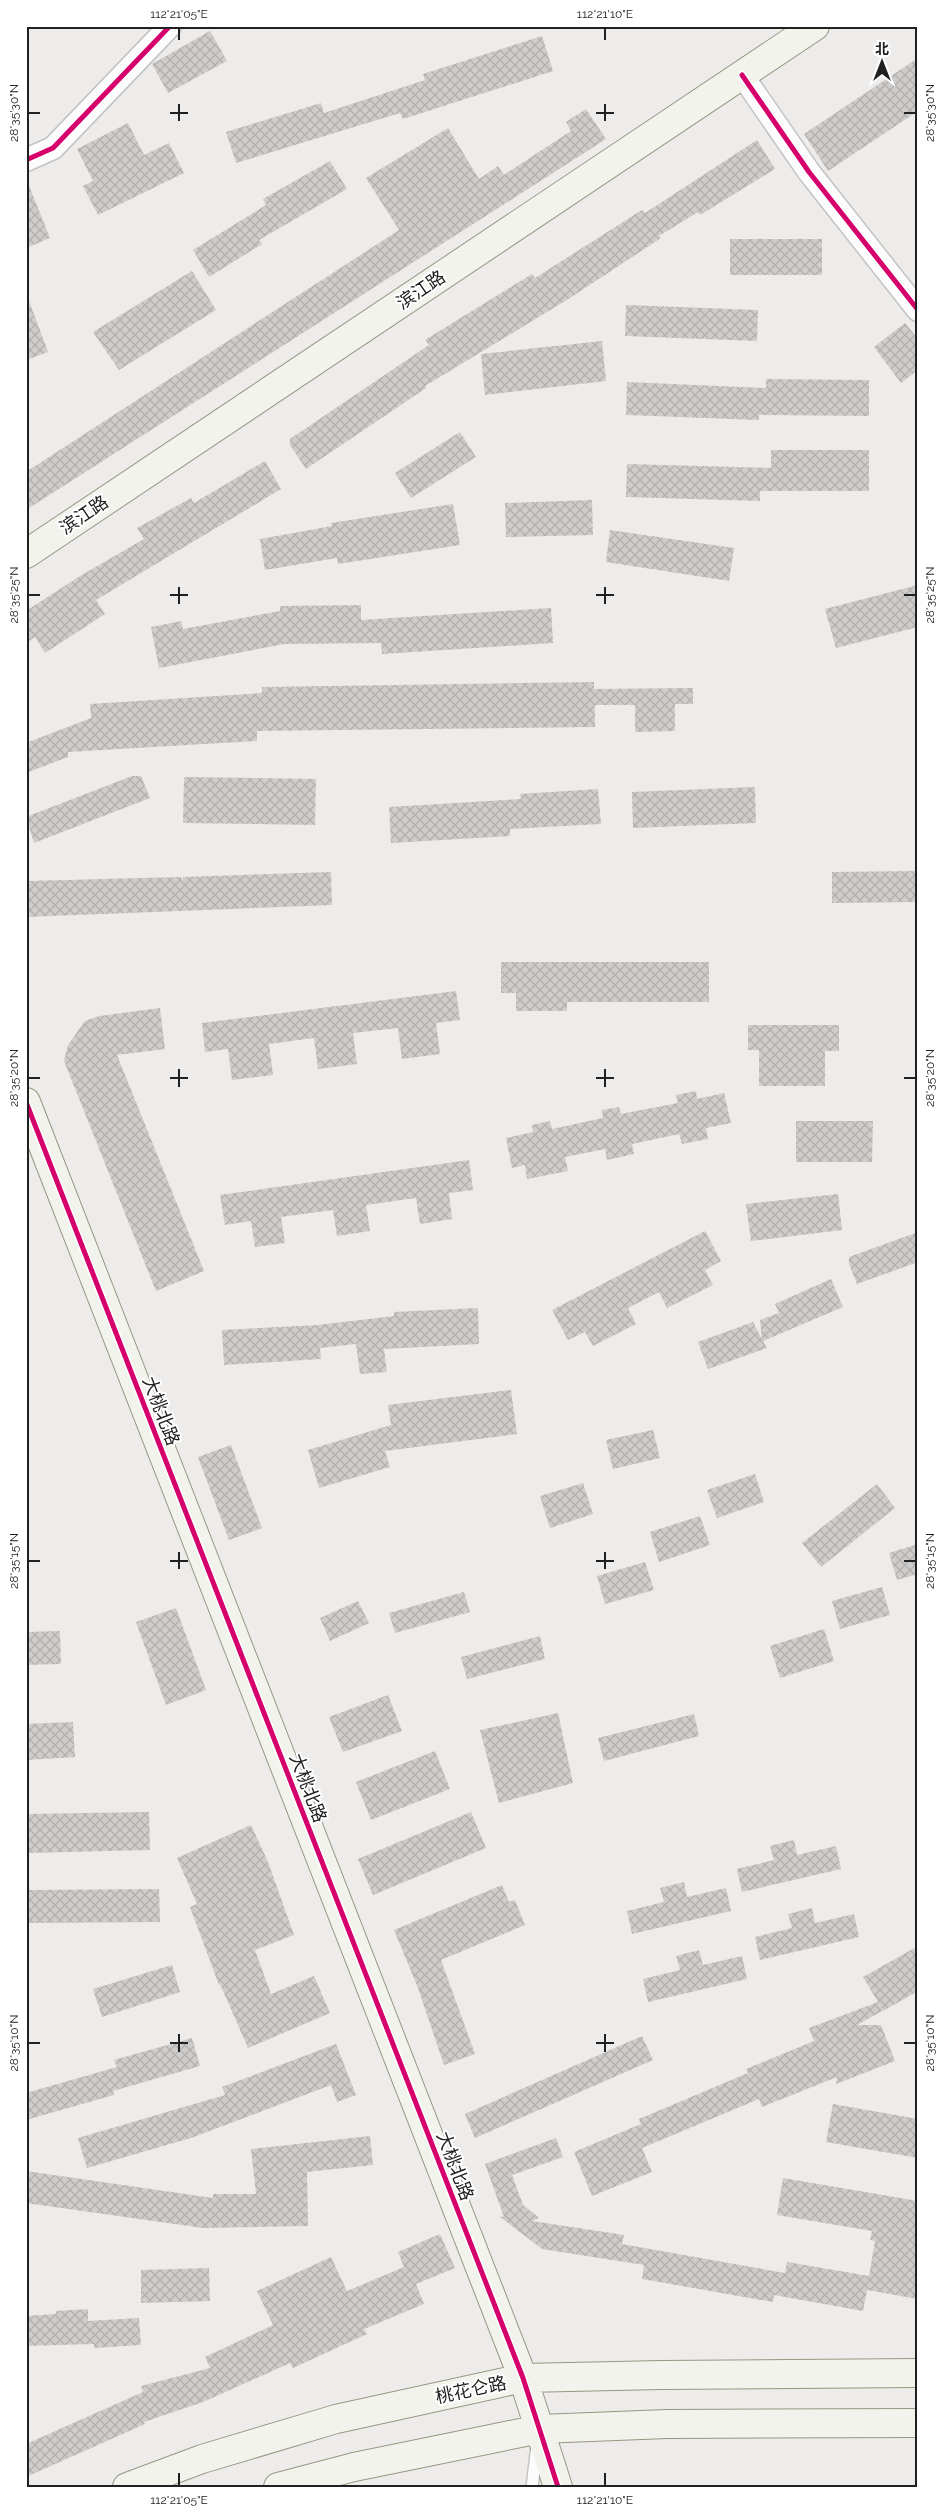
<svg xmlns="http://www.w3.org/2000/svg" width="944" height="2513" font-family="Raleway,'Noto Sans SC',sans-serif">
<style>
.building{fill:url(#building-cross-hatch)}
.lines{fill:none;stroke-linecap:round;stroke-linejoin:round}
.lane-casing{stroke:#c4c3c2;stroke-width:14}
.street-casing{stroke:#c4c3c2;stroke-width:25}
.secondary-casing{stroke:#979783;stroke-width:30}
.lane{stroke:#fcfcfc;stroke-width:11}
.street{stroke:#fcfcfc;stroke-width:22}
.secondary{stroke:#f3f3ed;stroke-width:28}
.cycleway-casing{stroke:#fff;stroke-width:8}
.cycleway{stroke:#d6006c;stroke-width:5}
.ticks{fill:none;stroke:#202020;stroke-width:2}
.labels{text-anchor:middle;stroke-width:4;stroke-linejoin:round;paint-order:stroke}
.street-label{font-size:18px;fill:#202020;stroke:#fff}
.neatline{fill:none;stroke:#202020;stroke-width:2}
.ticks-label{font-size:12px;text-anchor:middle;fill:#202020}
</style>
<defs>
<pattern id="building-cross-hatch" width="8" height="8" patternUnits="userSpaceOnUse" patternTransform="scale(1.25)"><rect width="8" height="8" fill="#cfcdcb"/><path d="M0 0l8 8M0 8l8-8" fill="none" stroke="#b1b0ae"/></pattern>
</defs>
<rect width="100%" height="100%" fill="#eeecea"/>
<path class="building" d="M210,31L227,61L168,93L152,64Z
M542,36L553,71L403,119L400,113L236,163L226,132L321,103L324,113L425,80L423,74Z
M918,58V111L828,171L804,134Z
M586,109L606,139L26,510V472L399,230L366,178L448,128L479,179L498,166L504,175L571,131L566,122Z
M128,123L144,155L169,143L184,173L98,215L83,186L93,181L77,149Z
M757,140L775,169L700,215L698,212L659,236L661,238L570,298L425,386L426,388L306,469L290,445V439L429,345L425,340L532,274L535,278L642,210L645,213Z
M330,161L347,189L259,240L262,244L209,277L193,250L266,205L263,199Z
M27,181L50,238L26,248V182Z
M730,239H822V275H730Z
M192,271L216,310L119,370L93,332Z
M28,298L48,352L26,360V299Z
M626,305L758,310L757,341L625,336Z
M905,323L918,339V370L901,383L874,347Z
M602,341L606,381L485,395L481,354Z
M766,379L869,380V416L759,415V420L626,415L627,382L766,388Z
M460,432L476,457L411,498L395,473Z
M771,450H869V491H760V501L626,497L627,464L771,468Z
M265,461L281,489L96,600L105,614L45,653L35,637L26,643V611L80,576L144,539L137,528L191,498L194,503Z
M592,500L593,535L506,537L505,503Z
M453,504L460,545L338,564L337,558L265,570L260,539L332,526L331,523Z
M610,530L734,548L729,581L606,562Z
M918,585V627L836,648L825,609Z
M361,605V620L551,608L553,643L382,654L381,643L284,644L159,668L151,627L181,621L183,629L280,611V606Z
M594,682V689L693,688V704H675V731L635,732V705H595V727L257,731V741L68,752V757L26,773V743L91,718L90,704L262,693V687Z
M132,776H141L150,798L34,843L26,817Z
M184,777L316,779L315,825L183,823Z
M755,787L756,823L633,828L632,792Z
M598,789L601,824L510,829V836L391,843L389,807L521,799L520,794Z
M918,871V902L832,903V872Z
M331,872L332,905L26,917V881L181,877L183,881V877Z
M501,962H709V1002H567V1011H516V993H501Z
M456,991L460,1020L436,1023L440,1054L402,1059L398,1028L353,1033L357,1064L318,1069L314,1038L269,1044L273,1075L232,1080L228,1049L205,1052L202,1023Z
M160,1008L165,1049L117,1055L204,1271L156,1291L64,1061L68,1045L85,1021L99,1016Z
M748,1025H839V1051H825V1086H759V1050H748Z
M696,1091L697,1099L724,1093L731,1123L706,1128L708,1139L682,1144L679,1134L632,1144L634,1154L607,1160L605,1149L565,1157L568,1171L527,1179L525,1165L512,1168L506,1138L533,1132L532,1125L550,1121L552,1129L603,1118L602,1110L619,1107L621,1114L678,1103L676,1095Z
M796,1121H873L872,1162H796Z
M469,1160L473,1190L449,1193L452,1219L420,1224L416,1198L366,1205L370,1231L337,1236L333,1210L281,1217L285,1243L255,1247L251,1221L225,1225L220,1195Z
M838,1194L842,1230L751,1241L746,1204Z
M705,1231L721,1261L705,1270L713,1285L667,1308L659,1292L628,1308L636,1324L593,1346L585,1332L568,1340L552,1310Z
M918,1232V1262L857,1284L849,1264V1257Z
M831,1279L843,1307L763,1341L767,1348L708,1369L698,1342L753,1322L762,1339L760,1320L779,1313L775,1304Z
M478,1308L479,1344L384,1349L387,1372L360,1374L356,1344L320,1348L321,1359L224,1365L222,1330L318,1325L394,1316V1312Z
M511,1390L517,1434L385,1451L390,1467L319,1488L308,1450L391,1425L388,1405Z
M653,1430L660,1458L613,1469L606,1440Z
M231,1445L262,1528L229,1540L198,1457Z
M755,1474L764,1502L717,1518L707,1490Z
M583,1483L593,1514L550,1528L540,1496Z
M877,1484L895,1508L821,1567L802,1543Z
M700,1516L710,1545L659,1562L650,1532Z
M918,1544V1574L897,1580L889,1553Z
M645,1562L654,1590L605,1604L597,1576Z
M882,1587L890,1615L840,1629L832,1601Z
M464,1592L470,1612L395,1633L389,1613Z
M358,1601L369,1623L330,1641L320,1618Z
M176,1608L206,1690L166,1705L136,1622Z
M824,1629L834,1661L780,1678L770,1646Z
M60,1631L61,1664L26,1665V1632Z
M540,1636L545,1659L467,1679L461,1657Z
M388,1695L402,1731L343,1752L329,1717Z
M558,1713L573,1783L499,1803L480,1730Z
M694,1714L699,1736L604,1761L598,1738Z
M73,1722L75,1757L26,1760V1724Z
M435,1751L450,1789L371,1820L356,1782Z
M149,1812L150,1850L26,1853V1814Z
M471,1812L486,1848L373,1895L358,1859Z
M251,1825L268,1862L294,1935L255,1950L271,1994L314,1976L330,2013L248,2048L220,1984L219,1985L190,1907L197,1904L177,1858Z
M794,1840L797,1855L836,1846L841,1869L742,1892L737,1869L774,1860L770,1846Z
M684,1882L687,1897L726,1888L731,1911L632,1934L627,1911L664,1902L660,1888Z
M502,1885L509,1902L515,1900L525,1925L441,1960L475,2054L444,2065L418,1988L394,1930Z
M159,1889L160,1922L26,1923V1890Z
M812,1908L815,1923L854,1914L859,1937L760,1960L755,1937L792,1928L788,1914Z
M918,1946V1991L883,2011L878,2003L882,2011L857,2025H881L895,2061L836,2084L837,2077L762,2107L759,2099L642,2148L652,2172L592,2196L574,2152L641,2124L639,2119L748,2073L746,2069L814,2041L809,2028L878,2002L863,1977Z
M699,1950L703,1965L742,1956L747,1979L648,2002L643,1979L680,1970L676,1956Z
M172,1965L180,1992L102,2017L93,1989Z
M642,2036L653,2060L475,2138L465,2114Z
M192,2038L200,2066L113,2091L114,2095L26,2120V2093L117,2067L114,2060Z
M336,2044L356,2095L337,2102L331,2085L191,2138L87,2168L78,2138L225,2095L222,2087Z
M833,2104L918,2119V2158L826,2142Z
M370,2136L373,2165L307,2172L308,2226L203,2228L26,2203V2171L213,2198V2194H256L251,2149Z
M556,2138L563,2157L512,2175L523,2205L539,2218L532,2221L624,2235L622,2244L785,2273L787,2262L869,2276L875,2241L870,2240L872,2231L777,2215L783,2178L918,2201V2299L867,2290L863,2311L774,2295L773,2302L642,2279L644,2265L542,2249L499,2216L504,2217L485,2164Z
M440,2234L455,2268L416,2284L424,2304L364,2329L367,2334L293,2368L290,2363L203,2402L144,2422L145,2424L26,2477V2444L143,2392L141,2386L210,2368L205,2357L273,2325L257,2291L331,2257L347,2291L404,2267L398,2252Z
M209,2268L210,2301L141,2303V2270Z
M88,2309V2321L139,2318L141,2345L94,2348V2344L26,2346V2316L56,2314V2311Z"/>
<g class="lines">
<g class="lane-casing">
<path id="lane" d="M532,2487L537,2446"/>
</g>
<g class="street-casing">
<path id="street" d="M742,75L809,172L918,310
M26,160L53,148L170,26"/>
</g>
<g class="secondary-casing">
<path id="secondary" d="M26,554L815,26
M26,1102L523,2378L558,2487
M127,2487L202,2459L336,2419L523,2378L662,2375L918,2373
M278,2487L354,2467L540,2429L667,2424L918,2423"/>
</g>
<use href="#lane" class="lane"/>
<use href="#street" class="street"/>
<use href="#secondary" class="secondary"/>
<g class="cycleway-casing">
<path id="cycleway" d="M742,75L809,172L918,310
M26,160L53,148L170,26
M26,1102L523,2378L558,2487"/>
</g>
<use href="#cycleway" class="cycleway"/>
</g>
<path class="ticks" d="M179,28V40M605,28V40M179,104V121M605,104V121M28,113H40M170,113H188M596,113H614M904,113H916M179,587V604M605,587V604M28,595H40M170,595H188M596,595H614M904,595H916M179,1069V1087M605,1069V1087M28,1078H40M170,1078H188M596,1078H614M904,1078H916M179,1552V1569M605,1552V1569M28,1561H40M170,1561H188M596,1561H614M904,1561H916M179,2034V2052M605,2034V2052M28,2043H40M170,2043H188M596,2043H614M904,2043H916M179,2473V2486M605,2473V2486"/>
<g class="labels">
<g class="street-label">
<text transform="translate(421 290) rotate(-34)" y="6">滨江路</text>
<text transform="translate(84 515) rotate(-34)" y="6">滨江路</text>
<text transform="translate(161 1411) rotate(69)" y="6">大桃北路</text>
<text transform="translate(308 1788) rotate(69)" y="6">大桃北路</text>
<text transform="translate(455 2166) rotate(69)" y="6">大桃北路</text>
<text transform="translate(471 2390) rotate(-12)" y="6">桃花仑路</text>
</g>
</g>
<rect width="944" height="2513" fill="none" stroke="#ffffff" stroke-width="55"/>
<g transform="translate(882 62)" stroke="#ffffff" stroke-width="4" paint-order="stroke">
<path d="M0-4L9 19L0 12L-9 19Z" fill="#202020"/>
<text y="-8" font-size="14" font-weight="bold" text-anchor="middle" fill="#202020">北</text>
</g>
<rect x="28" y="28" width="888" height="2458" class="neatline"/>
<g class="ticks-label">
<text x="179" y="18">112°21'05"E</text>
<text x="605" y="18">112°21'10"E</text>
<text transform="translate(14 113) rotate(-90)" y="4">28°35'30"N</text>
<text transform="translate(930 113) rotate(-90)" y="4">28°35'30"N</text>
<text transform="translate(14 595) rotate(-90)" y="4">28°35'25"N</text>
<text transform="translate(930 595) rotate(-90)" y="4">28°35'25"N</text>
<text transform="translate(14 1078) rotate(-90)" y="4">28°35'20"N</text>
<text transform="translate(930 1078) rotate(-90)" y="4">28°35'20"N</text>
<text transform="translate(14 1561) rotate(-90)" y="4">28°35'15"N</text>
<text transform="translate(930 1561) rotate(-90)" y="4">28°35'15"N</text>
<text transform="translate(14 2043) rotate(-90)" y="4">28°35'10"N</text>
<text transform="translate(930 2043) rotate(-90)" y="4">28°35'10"N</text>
<text x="179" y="2504">112°21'05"E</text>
<text x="605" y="2504">112°21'10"E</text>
</g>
</svg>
